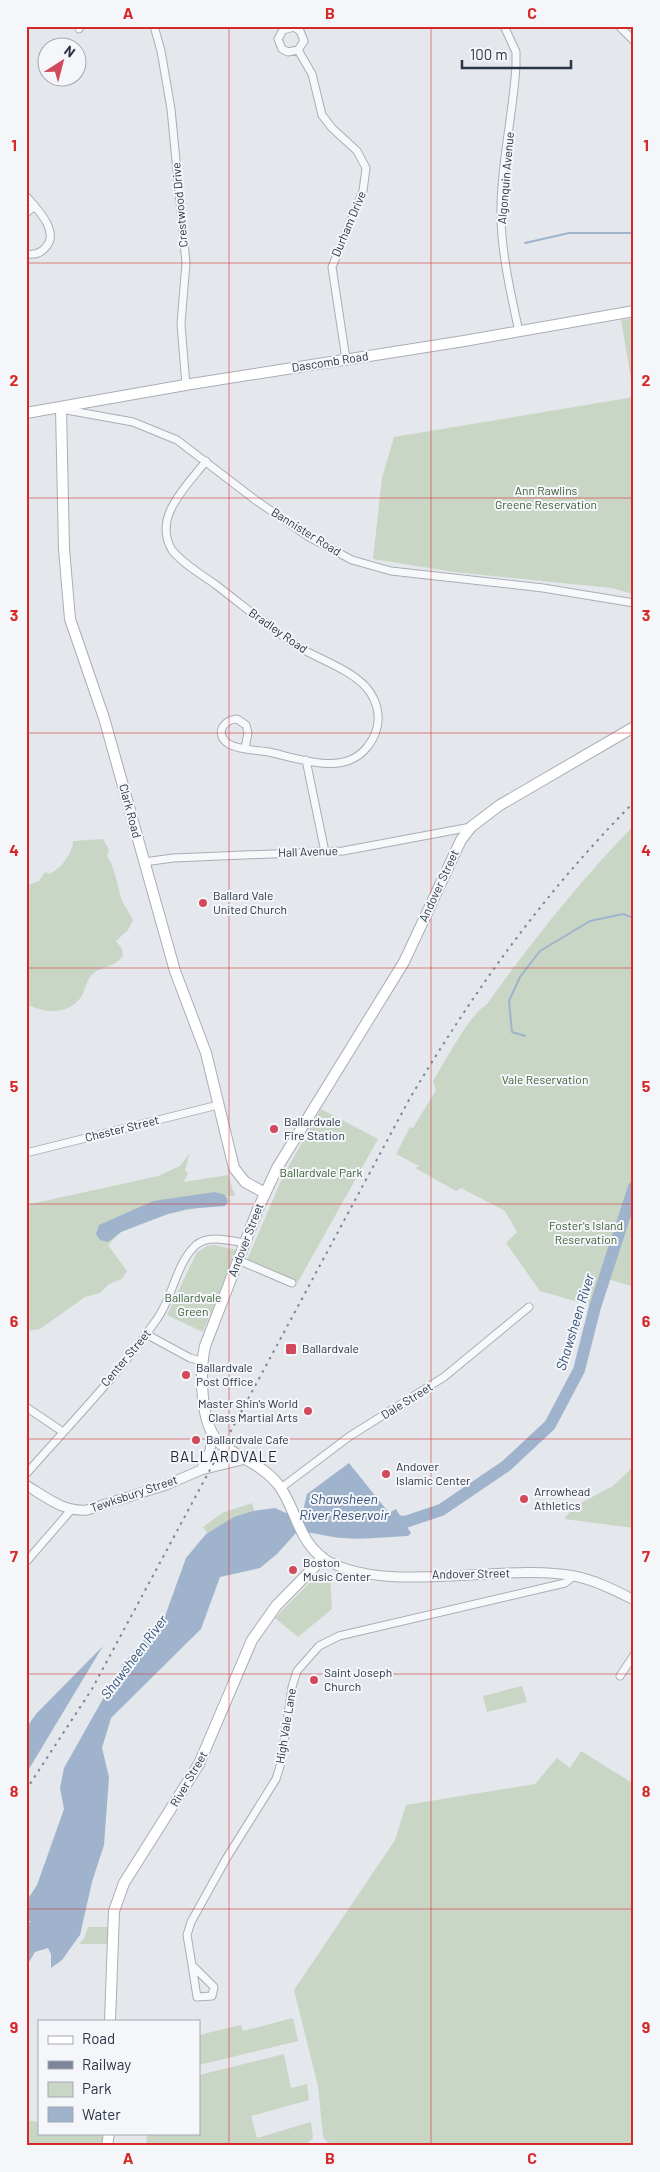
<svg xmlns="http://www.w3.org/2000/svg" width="660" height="2172" font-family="Barlow,sans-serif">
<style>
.green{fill:#c9d6c5}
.water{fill:#9fb4cc}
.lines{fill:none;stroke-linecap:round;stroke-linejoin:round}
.stream{stroke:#9fb4cc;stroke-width:2}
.river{stroke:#9fb4cc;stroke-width:12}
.minor-casing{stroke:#a9aeb7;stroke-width:9}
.tertiary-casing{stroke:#a9aeb7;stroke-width:11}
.secondary-casing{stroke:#a9aeb7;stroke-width:12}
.minor{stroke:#f7f8fa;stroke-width:7}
.tertiary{stroke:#f7f8fa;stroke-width:9}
.secondary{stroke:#fff;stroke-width:10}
.rail{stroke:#7d8696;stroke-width:2;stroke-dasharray:2.5 5;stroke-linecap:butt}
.grid{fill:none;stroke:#d62828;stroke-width:1;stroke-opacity:0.55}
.poi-dot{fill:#d1495b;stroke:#f4f6f9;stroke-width:2}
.labels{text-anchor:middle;stroke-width:4;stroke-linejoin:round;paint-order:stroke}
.street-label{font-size:12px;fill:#2b3445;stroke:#f4f6f9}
.park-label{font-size:12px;fill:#3f6138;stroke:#f4f6f9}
.poi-label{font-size:12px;fill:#2b3445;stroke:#f4f6f9;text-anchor:start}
.water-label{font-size:14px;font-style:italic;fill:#34527a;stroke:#f4f6f9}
.quarter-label{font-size:15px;letter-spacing:1px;fill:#1d2536;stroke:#f4f6f9}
.neatline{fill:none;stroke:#d62828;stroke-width:2}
.grid-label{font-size:16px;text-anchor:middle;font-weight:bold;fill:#d62828}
</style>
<rect width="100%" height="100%" fill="#e4e7ec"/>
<path class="green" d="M634,318V396L621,320Z
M634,397V594L611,588L454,572L373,559L382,478L394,437Z
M634,825V1287L605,1278L595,1307L540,1291L506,1243L517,1232L505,1211L461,1188L456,1191L415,1168L419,1166L396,1154L410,1127L413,1128L436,1090L433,1081C445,1062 469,1015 487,1004C532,941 580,881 634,825Z
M103,839L109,850L107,856C114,865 118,887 122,900C124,906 130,913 133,920L128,930L116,941L122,949L123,956C114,968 102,966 94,973C86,979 86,989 81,997C68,1016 44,1013 26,1004V886L39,881L45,872L49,874C60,870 73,853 73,841Z
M321,1109L378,1139L298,1282L247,1260L283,1176Z
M190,1153L185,1170L188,1173L184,1182L228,1175L235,1196H227L231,1201L159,1216L123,1230L108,1245L127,1271L122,1279L109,1284L100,1293L85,1297L40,1329L26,1331V1205L158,1176L180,1166Z
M214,1245L237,1250L203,1332L167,1315L197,1252L207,1246Z
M634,1466V1528L564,1519L575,1506L613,1486Z
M252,1503L254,1510L209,1535L203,1527L222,1513Z
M330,1574L332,1609L298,1637L275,1618L311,1581Z
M522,1686L527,1702L487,1712L483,1696Z
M581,1751L634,1784V2146H331L323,2137L318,2086L294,1990L395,1840L406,1805L535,1784L557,1758L570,1768Z
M88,1927H108V1944H79L84,1939Z
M293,2018L298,2041L199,2065V2035L241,2025L243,2031Z
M284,2054L291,2088L307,2084L309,2100L251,2116L257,2138L311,2122L313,2138L305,2146H146L147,2133H199V2075Z
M26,2120L39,2122V2133H103L102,2146H26Z"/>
<path class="water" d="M215,1192L225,1195L228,1202L225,1206L187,1209L168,1214L121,1232L108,1242L100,1240L96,1234L99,1225L153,1201Z
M349,1463L389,1513L396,1509L411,1533L408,1536C386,1537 364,1540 342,1538C324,1537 315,1531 296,1533L277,1554L260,1568L220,1577L201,1629L111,1718L102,1748L109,1777L104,1845L92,1882L80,1935L62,1960L51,1968V1954L48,1948L35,1952L26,1967V1925L31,1921H26V1902L37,1885L64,1809L60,1788L64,1768L122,1665L165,1616L186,1558L206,1534L234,1517L253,1511L275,1508L286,1513L303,1511L307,1494Z
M103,1646L26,1774V1728L36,1714Z"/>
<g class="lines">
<path class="stream" d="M525,243L569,233H634
M525,1036L512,1032L509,1001L520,977L540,951L590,921L623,914L634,918"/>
<path class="river" d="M387,1520L405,1522L441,1510L506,1466L550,1425L579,1370L595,1307L634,1187"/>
<g class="minor-casing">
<path id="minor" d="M154,26L161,51L171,109L186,263L181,324L186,385
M504,26L516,52V66C513,115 500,169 501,218C502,257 511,294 519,332
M619,26L634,41
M79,29L80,26
M298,50L304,41L300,31L294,27L283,30L278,39L282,49L288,52L298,50L312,74L322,115L332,128L357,151L366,168L363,191L332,267L346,359
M26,196C37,209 61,232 45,248C40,254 33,255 26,254
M26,213L35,206
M61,409L133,422L177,440L254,499L309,537L352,560L391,571L543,588L634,603
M206,461C187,486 152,517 172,550C183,564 201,574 216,585C245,607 273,631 304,650C324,661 350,670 366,687C372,694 377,704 378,714C379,725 375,737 368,746C345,777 301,759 269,752C257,750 235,750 226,742C215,732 225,719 237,719L246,725L248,733L245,748
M306,760L325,852
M144,862L173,858L343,851L471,827
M26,1153L218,1105
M238,1260L292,1283
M146,1334L190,1358L202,1361
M26,1407L63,1432
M26,1474C70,1424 119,1374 157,1319C173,1297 176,1263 196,1245C209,1234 231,1241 245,1243
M281,1488L350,1436L444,1377L529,1307
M26,1562L71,1510
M620,1676L634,1655
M192,1965L187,1935L191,1922L226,1859L276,1779L281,1763L292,1687L297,1671L319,1646L339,1636L565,1583L574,1576
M192,1965L214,1987L212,1996L197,1997Z"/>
</g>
<g class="tertiary-casing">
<path id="tertiary" d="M201,1470L210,1451L212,1433
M26,1485C46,1497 63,1512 87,1510L166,1485L201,1470L246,1459
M323,1558C382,1597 505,1562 574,1576C595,1580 615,1590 634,1600"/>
</g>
<g class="secondary-casing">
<path id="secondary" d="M61,409L64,549L70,619L104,718L175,971L206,1053L234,1168L245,1182L265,1193
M26,413L191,384L464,341L634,311
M110,2021L114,1911L124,1883L199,1764L252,1640L276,1606L323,1558C299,1541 296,1510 280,1487C265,1466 242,1459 222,1445C199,1428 200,1370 205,1346L258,1209L277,1168L404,962L461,840L471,827L500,805L634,727
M107,2146L109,2133"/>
</g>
<use href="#minor" class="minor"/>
<use href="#tertiary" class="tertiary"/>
<use href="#secondary" class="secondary"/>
<path class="rail" d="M26,1790L92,1689L410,1098C476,988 543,894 634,802"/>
</g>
<path class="grid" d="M229,26V2146M431,26V2146M26,263H634M26,498H634M26,733H634M26,968H634M26,1204H634M26,1439H634M26,1674H634M26,1909H634"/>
<g class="poi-dot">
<circle cx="203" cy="903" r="5"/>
<circle cx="274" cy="1129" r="5"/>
<rect x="285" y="1343" width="12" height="12" rx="2.5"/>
<circle cx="186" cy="1375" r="5"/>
<circle cx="308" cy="1411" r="5"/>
<circle cx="196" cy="1440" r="5"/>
<circle cx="386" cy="1474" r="5"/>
<circle cx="524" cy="1499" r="5"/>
<circle cx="293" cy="1570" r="5"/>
<circle cx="314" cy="1680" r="5"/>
</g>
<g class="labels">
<g class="street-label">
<text transform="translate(506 178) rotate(-85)" y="4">Algonquin Avenue</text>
<text transform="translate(180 205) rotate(-95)" y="4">Crestwood Drive</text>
<text transform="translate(349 224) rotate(-67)" y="4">Durham Drive</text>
<text transform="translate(330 362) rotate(-9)" y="4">Dascomb Road</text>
<text transform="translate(306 532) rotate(32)" y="4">Bannister Road</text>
<text transform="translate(278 631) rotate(35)" y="4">Bradley Road</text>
<text transform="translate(130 811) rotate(75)" y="4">Clark Road</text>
<text transform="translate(308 852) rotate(-2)" y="4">Hall Avenue</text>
<text transform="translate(439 886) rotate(-65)" y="4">Andover Street</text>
<text transform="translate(122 1129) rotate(-14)" y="4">Chester Street</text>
<text transform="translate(246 1240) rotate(-69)" y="4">Andover Street</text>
<text transform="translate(126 1358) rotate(-50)" y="4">Center Street</text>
<text transform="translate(407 1401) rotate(-32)" y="4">Dale Street</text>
<text transform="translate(134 1494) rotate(-19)" y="4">Tewksbury Street</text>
<text transform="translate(471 1574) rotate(-1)" y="4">Andover Street</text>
<text transform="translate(286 1726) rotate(-81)" y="4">High Vale Lane</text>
<text transform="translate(189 1779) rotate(-60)" y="4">River Street</text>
</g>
<g class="park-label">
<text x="546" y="495">Ann Rawlins<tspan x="546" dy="14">Greene Reservation</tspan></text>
<text x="545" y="1084">Vale Reservation</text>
<text x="321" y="1177">Ballardvale Park</text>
<text x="586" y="1230">Foster's Island<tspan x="586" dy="14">Reservation</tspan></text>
<text x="193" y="1302">Ballardvale<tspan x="193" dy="14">Green</tspan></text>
</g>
<g class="poi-label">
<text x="213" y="900">Ballard Vale<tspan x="213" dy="14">United Church</tspan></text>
<text x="284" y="1126">Ballardvale<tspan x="284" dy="14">Fire Station</tspan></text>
<text x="302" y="1353">Ballardvale</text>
<text x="196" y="1372">Ballardvale<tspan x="196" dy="14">Post Office</tspan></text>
<text x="298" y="1408" text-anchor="end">Master Shin's World<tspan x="298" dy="14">Class Martial Arts</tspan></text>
<text x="206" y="1444">Ballardvale Cafe</text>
<text x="396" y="1471">Andover<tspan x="396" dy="14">Islamic Center</tspan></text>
<text x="534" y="1496">Arrowhead<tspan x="534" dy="14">Athletics</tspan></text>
<text x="303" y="1567">Boston<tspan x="303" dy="14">Music Center</tspan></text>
<text x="324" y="1677">Saint Joseph<tspan x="324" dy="14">Church</tspan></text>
</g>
<g class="water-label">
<text transform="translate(575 1322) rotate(-73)" y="5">Shawsheen River</text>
<text x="344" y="1504">Shawsheen<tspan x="344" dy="16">River Reservoir</tspan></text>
<text transform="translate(134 1657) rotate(-53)" y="5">Shawsheen River</text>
</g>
<g class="quarter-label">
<text x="224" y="1462">BALLARDVALE</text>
</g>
</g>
<rect width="660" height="2172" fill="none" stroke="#f4f6f9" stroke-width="55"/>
<rect x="38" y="2020" width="162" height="115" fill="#f4f6f9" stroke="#a4a8b1"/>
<rect x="48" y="2036" width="25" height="8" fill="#ffffff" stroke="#a4a8b1"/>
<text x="82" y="2044" font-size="15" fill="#2b3445">Road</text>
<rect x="48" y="2061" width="25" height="8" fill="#7d8696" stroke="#a4a8b1"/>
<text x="82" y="2070" font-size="15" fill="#2b3445">Railway</text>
<rect x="48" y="2082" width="25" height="15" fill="#c9d6c5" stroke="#a4a8b1"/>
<text x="82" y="2094" font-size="15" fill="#2b3445">Park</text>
<rect x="48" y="2107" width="25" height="15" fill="#9fb4cc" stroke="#a4a8b1"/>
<text x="82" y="2120" font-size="15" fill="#2b3445">Water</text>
<g transform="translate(62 62) rotate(36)"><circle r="24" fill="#f4f6f9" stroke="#a4a8b1"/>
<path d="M0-4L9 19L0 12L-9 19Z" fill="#d1495b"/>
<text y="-8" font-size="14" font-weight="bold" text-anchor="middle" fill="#2b3445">N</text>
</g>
<path d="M462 60v8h109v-8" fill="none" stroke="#2b3445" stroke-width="2.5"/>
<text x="470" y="60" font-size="15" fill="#2b3445" stroke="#f4f6f9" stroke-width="4" paint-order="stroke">100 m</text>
<rect x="28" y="28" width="604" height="2116" class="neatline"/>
<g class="grid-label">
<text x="128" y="19">A</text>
<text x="330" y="19">B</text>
<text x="532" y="19">C</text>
<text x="14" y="151">1</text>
<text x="646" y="151">1</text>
<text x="14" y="386">2</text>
<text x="646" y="386">2</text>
<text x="14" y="621">3</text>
<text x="646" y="621">3</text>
<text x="14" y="856">4</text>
<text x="646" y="856">4</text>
<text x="14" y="1092">5</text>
<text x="646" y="1092">5</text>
<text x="14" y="1327">6</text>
<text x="646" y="1327">6</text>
<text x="14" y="1562">7</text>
<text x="646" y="1562">7</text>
<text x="14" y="1797">8</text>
<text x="646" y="1797">8</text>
<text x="14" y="2033">9</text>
<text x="646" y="2033">9</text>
<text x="128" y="2164">A</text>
<text x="330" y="2164">B</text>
<text x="532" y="2164">C</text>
</g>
</svg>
